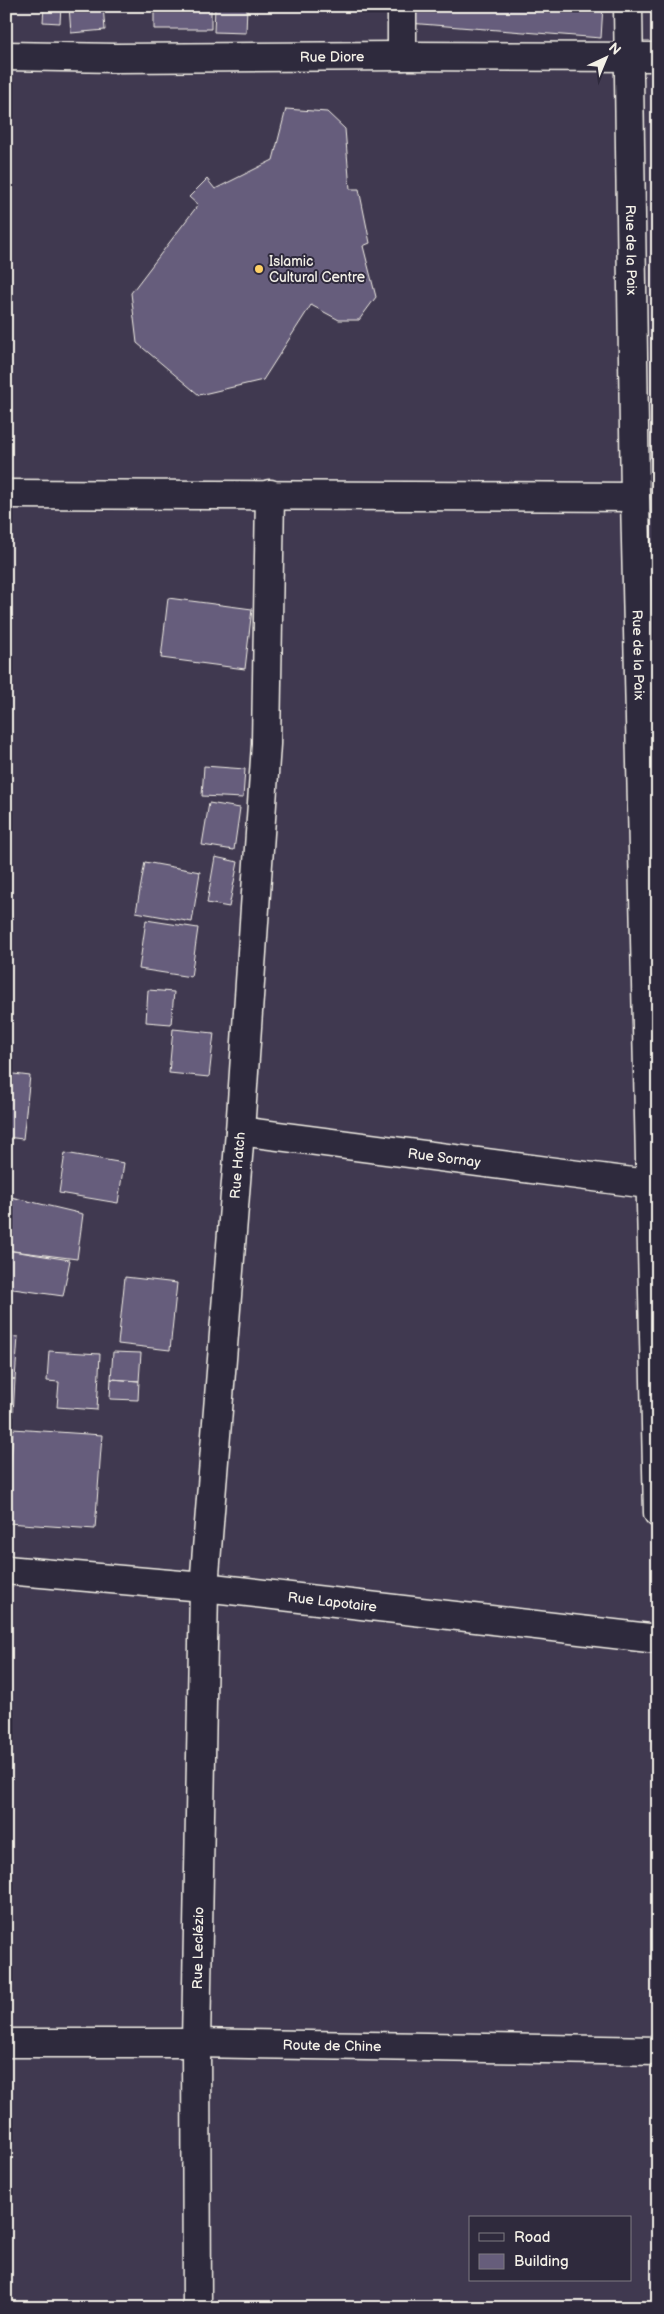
<svg xmlns="http://www.w3.org/2000/svg" width="664" height="2314" font-family="'Balsamiq Sans',sans-serif">
<style>
.building{fill:#665d7b;stroke:#f4f1e8}
.lines{fill:none;stroke-linecap:round;stroke-linejoin:round}
.street-casing{stroke:#f4f1e8;stroke-width:31}
.street{stroke:#2f2a3d;stroke-width:28}
.poi-dot{fill:#ffd166;stroke:#2f2a3d;stroke-width:2}
.labels{text-anchor:middle;stroke-width:4;stroke-linejoin:round;paint-order:stroke}
.street-label{font-size:14px;fill:#f4f1e8;stroke:#2f2a3d}
.poi-label{font-size:14px;fill:#f4f1e8;stroke:#2f2a3d;text-anchor:start}
</style>
<rect width="100%" height="100%" fill="#403950"/>
<filter id="ink" filterUnits="userSpaceOnUse"><feTurbulence type="fractalNoise" baseFrequency=".02" numOctaves="2"/><feDisplacementMap in="SourceGraphic" scale="10" xChannelSelector="R" yChannelSelector="G"/><feConvolveMatrix kernelMatrix="1 2 1 2 8 2 1 2 1" color-interpolation-filters="sRGB"/></filter>
<g filter="url(#ink)">
<path class="building" d="M44,6H61L60,23L43,22Z
M69,6H103L105,30L71,33Z
M154,6H211V29H154Z
M215,6H247L246,33L214,32Z
M409,6H603L601,38L408,23Z
M286,109L327,112L345,129L350,189H359L370,243L363,246L376,297L359,320H339L311,305L263,380L199,395L137,343L131,293L198,205L189,197L207,179L215,189L273,160Z
M168,598L252,609L245,669L161,658Z
M204,766L245,769L243,798L202,796Z
M209,803L240,808L234,850L202,845Z
M215,857L238,862L229,907L207,903Z
M145,862L200,872L192,922L136,912Z
M146,920L198,928L191,977L139,969Z
M148,990L174,992L171,1024L146,1022Z
M173,1029L214,1033L209,1077L169,1073Z
M6,1073L30,1076L23,1139L6,1137Z
M65,1153L124,1163L118,1203L59,1193Z
M11,1197L83,1214L77,1259L6,1250V1218Z
M6,1250L70,1260L63,1296L6,1288Z
M125,1277L177,1283L170,1350L118,1344Z
M6,1336L18,1337L15,1379H6Z
M49,1351L100,1354L97,1410L57,1407L59,1382L47,1381Z
M113,1352L141,1353L139,1381L111,1379Z
M6,1379H15L13,1417L6,1416Z
M111,1379L139,1381L138,1400L110,1399Z
M13,1429L102,1435L95,1529L7,1523Z"/>
<g class="lines">
<g class="street-casing">
<g id="street">
<path id="s1" d="M628,6L635,497L658,1513"/>
<path id="s2" d="M6,56L116,58L402,56L658,57"/>
<path d="M402,56V6"/>
<path d="M6,494L635,497"/>
<path id="s3" d="M240,1131L648,1184"/>
<path id="s4" d="M6,1570L204,1587L658,1639"/>
<path id="s5" d="M6,2043H196L658,2051"/>
<path id="s6" d="M197,2308L196,2043L204,1587L240,1131L266,744L270,494"/>
</g>
</g>
<use href="#street" class="street"/>
</g>
</g>
<circle class="poi-dot" cx="259" cy="269" r="5"/>
<g class="labels">
<g class="street-label">
<text dy="5" stroke="none"><textPath href="#s2" startOffset="326">Rue Diore</textPath></text>
<text dy="5" stroke="none"><textPath href="#s1" startOffset="244">Rue de la Paix</textPath></text>
<text dy="5" stroke="none"><textPath href="#s1" startOffset="649">Rue de la Paix</textPath></text>
<text dy="5" stroke="none"><textPath href="#s3" startOffset="206">Rue Sornay</textPath></text>
<text dy="5" stroke="none"><textPath href="#s6" startOffset="1144">Rue Hatch</textPath></text>
<text dy="5" stroke="none"><textPath href="#s4" startOffset="328">Rue Lapotaire</textPath></text>
<text dy="5" stroke="none"><textPath href="#s6" startOffset="360">Rue Leclézio</textPath></text>
<text dy="5" stroke="none"><textPath href="#s5" startOffset="326">Route de Chine</textPath></text>
</g>
<g class="poi-label">
<text x="269" y="266">Islamic<tspan x="269" dy="16">Cultural Centre</tspan></text>
</g>
</g>
<rect width="664" height="2314" fill="none" stroke="#2f2a3d" stroke-width="25"/>
<rect x="12" y="12" width="639" height="2289" fill="none" stroke="#f4f1e8" stroke-width="2" filter="url(#ink)"/>
<rect x="469" y="2216" width="162" height="65" fill="#2f2a3d" stroke="#7e7a81"/>
<rect x="479" y="2233" width="25" height="8" fill="#2f2a3d" stroke="#7e7a81"/>
<text x="514" y="2242" font-size="15" fill="#f4f1e8">Road</text>
<rect x="479" y="2254" width="25" height="15" fill="#665d7b" stroke="#7e7a81"/>
<text x="514" y="2266" font-size="15" fill="#f4f1e8">Building</text>
<g transform="translate(606 58) rotate(44)" stroke="#2f2a3d" stroke-width="4" paint-order="stroke">
<path d="M0-4L9 19L0 12L-9 19Z" fill="#f4f1e8"/>
<text y="-8" font-size="14" font-weight="bold" text-anchor="middle" fill="#f4f1e8">N</text>
</g>
</svg>
